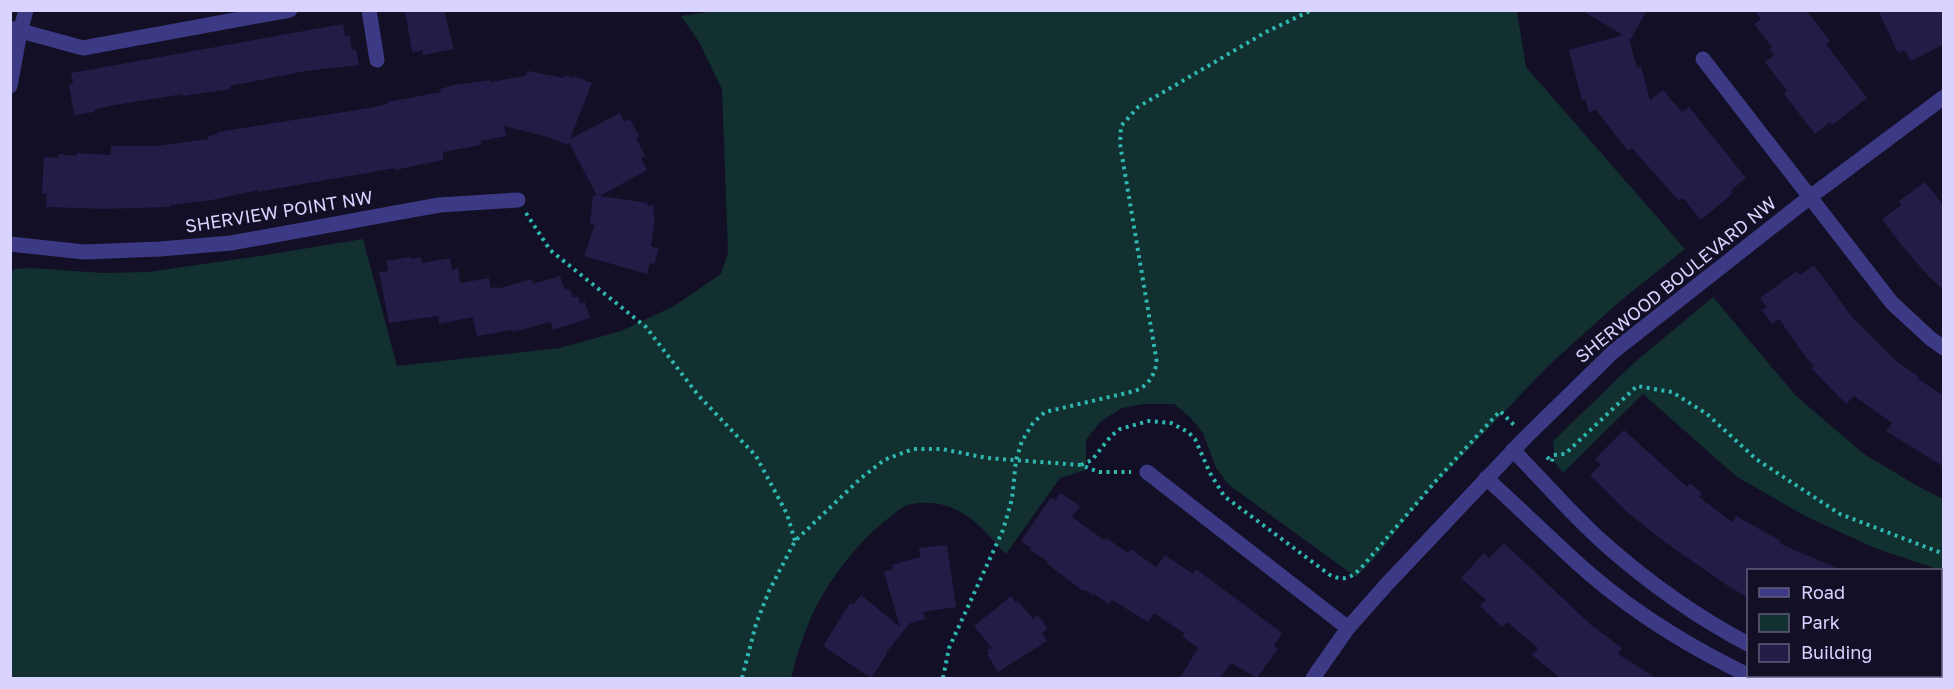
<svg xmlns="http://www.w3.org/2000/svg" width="1954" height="689" font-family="'Golos Text',sans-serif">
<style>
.green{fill:#12302f}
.building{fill:#241b47}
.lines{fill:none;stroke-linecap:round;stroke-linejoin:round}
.path{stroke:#2fb8b0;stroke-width:4;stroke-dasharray:3 4.5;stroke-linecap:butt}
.minor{stroke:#3d3a85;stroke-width:15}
.tertiary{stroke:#3d3a85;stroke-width:15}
.labels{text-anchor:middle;stroke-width:6;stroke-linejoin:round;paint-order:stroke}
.street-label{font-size:18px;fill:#d9d4ff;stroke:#130f26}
</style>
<rect width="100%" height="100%" fill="#130f26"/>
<path class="green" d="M715,11H1517L1526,67L1685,249L1619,302L1548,366L1424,496L1375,558L1356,577L1229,485L1216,468L1203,433L1189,416L1174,404H1145L1122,408L1101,421L1086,440V470L1060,478L1006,554C989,536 974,516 950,507C937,502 919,501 905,506C900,508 895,513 890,517C859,541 833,574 815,609C804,631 797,655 791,678H11L10,273L14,269L31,268L103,273L148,272L260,256L363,239L397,366L560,348L621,331L674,306L721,274L728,253L722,89L699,42L681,16Z
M1713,297L1796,396L1864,454L1921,488L1943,499V571L1875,548L1807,517L1737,477L1643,394L1563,473L1555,463L1553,441L1636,361Z"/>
<path class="building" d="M405,10H444L454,49L423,55V50L412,52Z
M1581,10H1647L1631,39L1629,38L1637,68L1641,67L1650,100L1663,90L1682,112L1689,107L1746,178L1731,190L1733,193L1701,220L1683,198L1679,201L1632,148L1628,151L1596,110L1589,112L1585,99L1582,100L1569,50L1623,35Z
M1754,10H1806L1830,41L1826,44L1867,98L1832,125L1830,122L1815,134L1784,94L1787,91L1765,62L1774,55L1769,49L1772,47L1754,24L1761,19Z
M1878,10H1944V44L1911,61L1904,50L1898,53Z
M343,24L345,36L350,35L352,50H356L359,65L305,71L230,86L231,89L183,96V94L152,99L109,106L94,110V112L74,115L69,85L73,84L71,73Z
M528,71L564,78L565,75L573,78L574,76L592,83L570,139L620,113L624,122L630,119L639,136L636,138L645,156L641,158L647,170L600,196L648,203L647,205L654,206L653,217H655L651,246L659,249L654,264L650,263L647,274L584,256L595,225L590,224L593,195L597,196L569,142L568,145L548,137L504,126L506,136L481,141V145L443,152V160L395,170V168L390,169L286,187L258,192V190L212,200L170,205V207L103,209L46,207L47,194L42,193L44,157L58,158V154L77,156V153L111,155V146H156L209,139L208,136L218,134V132L369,108L387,104V102L441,92L440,89L454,85L490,80V82L526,76Z
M1925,182L1944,206V290L1928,276L1900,243L1882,219L1901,205L1899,201Z
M410,257L411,259L421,257L422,263L450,258L452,270L458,268L460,283L489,278L491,288L497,287V289L532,279L533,284L560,276L565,290L570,289L573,298L578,296L580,304L585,302L590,318L553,330L551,322L513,332L512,330L477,336L473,317L439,324L438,316L389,323L379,272L388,271L386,261Z
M1814,265L1852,317L1896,361L1919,377L1918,379L1944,396V467L1886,431L1892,423L1854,396L1846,404L1811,368L1814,366L1805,356L1779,319L1772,324L1762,310L1767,307L1760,298L1797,271L1800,275Z
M1624,430L1687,487L1690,483L1702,493L1699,497L1732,522L1736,516L1781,541L1779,543L1841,570H1749V598L1731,588L1662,540L1626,511L1590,475L1601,465L1595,460L1598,456Z
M1060,493L1080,506L1072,517L1104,540L1106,538L1128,553L1131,549L1156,567L1165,555L1193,574L1196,569L1282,633L1274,646L1278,649L1257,678L1231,663L1220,678H1180L1198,648L1182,636L1184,633L1154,613L1148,622L1112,600L1109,604L1094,594L1093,595L1085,590L1083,591L1046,563L1047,561L1030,550L1031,548L1021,541L1051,497L1055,500Z
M1504,543L1590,624L1622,648L1618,654L1656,678H1560L1532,655L1538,648L1507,622L1502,627L1480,606L1486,600L1461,578L1484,553L1489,558Z
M947,545L956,607L923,612L925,619L910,623L886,653L887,654L871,678L823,646L850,603L853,605L861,595L900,627L884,572L893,569L892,565L920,557L919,548Z
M1011,596L1016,603L1018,601L1033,619L1038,615L1047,628L1042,633L1047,641L998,672L987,654L989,653L987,650L992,648L974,626Z"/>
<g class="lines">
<path class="path" d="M526,213L550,250L646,327L698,395L756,456L787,514L795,541
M1547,457L1552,462L1553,455L1565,454L1637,386L1672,392L1707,414L1756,459L1840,514L1944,554
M1081,465L1092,460L1111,436L1120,429L1149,421L1171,423L1188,432L1195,439L1210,473L1224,496L1330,575C1344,581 1350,579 1361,568L1441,475L1500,411L1514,425
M742,678L756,624L769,591L795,541L860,479L884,460L913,449H942L987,458L1081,465L1099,472H1131
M943,678L949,648L1003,530L1012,499L1016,460L1022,441L1033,423L1045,412L1135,391C1149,385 1153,377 1157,363L1120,144L1121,126L1138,107L1266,32L1312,10"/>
<path class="minor" d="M369,10L377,60
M10,28L83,48L290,10
M1703,59L1892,303L1931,339L1944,348
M10,244L84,252L160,249L231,243L439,205L518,200
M1513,450C1544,482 1573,516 1606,545C1649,583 1697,617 1748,644
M1147,472L1348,628
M1486,478C1522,510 1555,544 1591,575C1640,617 1695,650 1754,678
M1818,676L1825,678"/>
<path class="tertiary" d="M10,86L20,32L26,10
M1313,678L1348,628L1387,584L1526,437L1614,351L1810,197L1944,97"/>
</g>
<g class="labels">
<g class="street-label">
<text transform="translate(279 212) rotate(-9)" y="6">SHERVIEW POINT NW</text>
<text transform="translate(1676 280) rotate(-39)" y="6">SHERWOOD BOULEVARD NW</text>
</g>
</g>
<rect width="1954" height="689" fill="none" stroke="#d9d4ff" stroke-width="24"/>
<rect x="1747" y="569" width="195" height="108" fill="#130f26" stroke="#625e7d" stroke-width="1.5"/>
<rect x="1759" y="588" width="30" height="9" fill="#3d3a85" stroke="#625e7d" stroke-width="1.5"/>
<text x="1801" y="599" font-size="18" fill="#d9d4ff">Road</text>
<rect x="1759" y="614" width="30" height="18" fill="#12302f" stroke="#625e7d" stroke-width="1.5"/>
<text x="1801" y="629" font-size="18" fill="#d9d4ff">Park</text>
<rect x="1759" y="644" width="30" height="18" fill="#241b47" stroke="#625e7d" stroke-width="1.5"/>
<text x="1801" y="659" font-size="18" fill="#d9d4ff">Building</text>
</svg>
